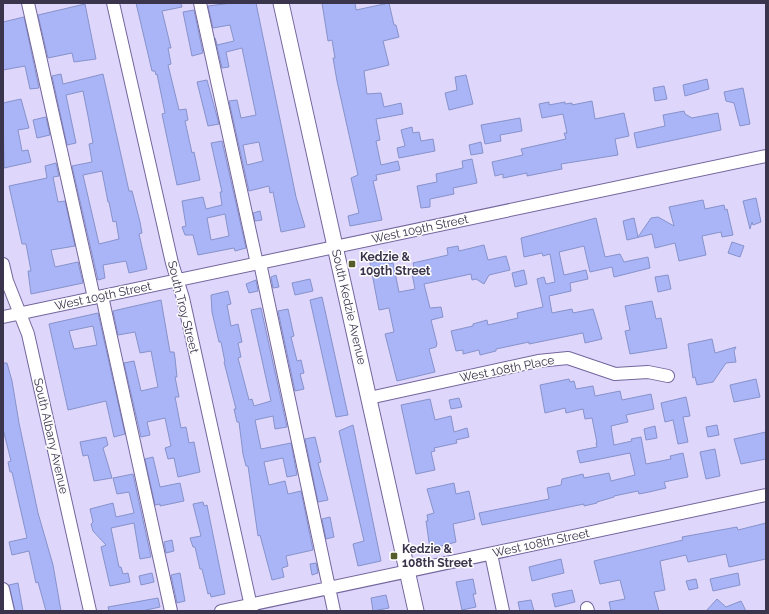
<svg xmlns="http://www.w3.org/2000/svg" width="769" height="614" font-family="Raleway,sans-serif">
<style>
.building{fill:#a9b5f7;stroke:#8792cb;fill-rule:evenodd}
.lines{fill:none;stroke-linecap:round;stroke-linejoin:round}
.minor-casing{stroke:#74669d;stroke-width:14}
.major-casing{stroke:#74669d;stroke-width:17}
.minor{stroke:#fff;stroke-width:12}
.major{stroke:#fff;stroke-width:15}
.poi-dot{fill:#565d2b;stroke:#fdfdfd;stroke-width:1.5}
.labels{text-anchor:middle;stroke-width:3;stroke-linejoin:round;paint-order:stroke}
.street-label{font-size:12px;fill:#3a344c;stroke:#fdfdfd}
.poi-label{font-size:12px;font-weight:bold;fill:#3a344c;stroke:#fdfdfd;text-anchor:start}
</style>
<rect width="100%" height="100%" fill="#ded6fb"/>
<path class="building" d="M136,3H181L182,7L162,11L171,48H168L171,64L168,65L179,110L186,109L188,120L185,121L192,153L194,152L200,180L177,185L162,114L165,113L157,74L156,75L155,71H152Z
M231,3H256L296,197L305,227L281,232L273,192L270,193L269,186L249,191L229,101L237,100L241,118L256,115L242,48L226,52L229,67L222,68L215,38L217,45L234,41L230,25L213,28L208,6ZM259,142L263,161L247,165L243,145Z
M322,3H355L356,10L389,3L394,25H396L399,37L383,41L389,65L364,71L367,94L381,93L384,107L401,103L403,114L376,119L380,140L376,141L381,165L398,161L400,170L376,175L377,180L373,181L382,220L350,226L348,216L359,213L351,178L358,175L337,81L333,58H335L332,40L328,41Z
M85,4L96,59L74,62L72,53L48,58L38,15Z
M194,10L203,53L192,56L183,12Z
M24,17L39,88L30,89L25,66L3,70V22Z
M61,74L63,84L103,74L129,191H132L140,222L142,233L139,234L147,269L129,273L126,261L103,265L105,278L98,280L72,166L92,162L89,144L93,143L88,116L83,91L66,95L76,143L67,145L52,76ZM102,171L108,202H109L113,222L116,221L119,239L99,244L83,175Z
M466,75L473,104L449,110L445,93L457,90L455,77Z
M707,79L709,89L685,96L683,85Z
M207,80L219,124L208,126L197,82Z
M664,86L667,99L655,101L653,88Z
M743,88L750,124L740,126L734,103L726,101L724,92Z
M21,99L29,128L18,130L22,151L28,150L31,162L4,168L3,103Z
M592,101L595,119L624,113L629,136L615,139L618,155L561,164L562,169L527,176V173L503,178V174L495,176L492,162L523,155L521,149L566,139L564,133H567L563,114L542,118L539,104L549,102V105L565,102V104L572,103V105Z
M684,111L685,114L692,118L718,113L721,130L637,148L634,133L665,126L663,115Z
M46,117L50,135L37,138L33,120Z
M520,118L522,131L500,135L501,141L485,144L481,125Z
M412,127L413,133L419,132L421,141L433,139L435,151L399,158L397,148L405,146L401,130Z
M222,141L246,248L235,251L234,248L198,255L193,235H185L182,227L186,226L182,201L203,197L206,209L222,205L220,192H222L211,143ZM225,214L229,236L211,240L207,218Z
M481,142L483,153L471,155L469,145Z
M472,159L477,183L453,188L454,194L430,199V207L421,208L417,186L437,182L436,174L463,168L462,161Z
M56,163L59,176L53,177L58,202L65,201L75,246L51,250L55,267L78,262L83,283L31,294L28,271H31L26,244H22L9,186L47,178L45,166Z
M756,198L761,222L753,225L752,222L750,229L743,201Z
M703,200L705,209L724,205L725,210L727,209L733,235L722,237L721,232L702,236L706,255L679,261L675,243L655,248L652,234L627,240L623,221L634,218L638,237L651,218L658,217L674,226L669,207Z
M260,211L262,220L255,221L253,213Z
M596,218L605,257L620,254L624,262L648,257L650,268L614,277L612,267L590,272L584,246L559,252L564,275L586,270L588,279L570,283L571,291L549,296L552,313L572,309L573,313L593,309L602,339L585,343L583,333L529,344V342L496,349V351L480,355L479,350L463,354V350L456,351L451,331L473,326V324L487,320L488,325L518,318L517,313L543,307L537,279L544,277L546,284L555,282L550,254L543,256L542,253L524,257L521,238Z
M732,242L744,246L740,257L728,253Z
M484,245L488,260L506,256L510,270L489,275L484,284L476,279L472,280L471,274L424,284L430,308L441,307L443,317L431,320L437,344L436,347L429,349L435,372L397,381L385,334L394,332L389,308L379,310L370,263L387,258L389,264L393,263L399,292L415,289L411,268L414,267L413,263L448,255L447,248L458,246L459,251Z
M524,270L527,284L515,287L512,273Z
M276,275L279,287L273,288L271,277Z
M668,275L671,289L658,292L655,277Z
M310,279L313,291L295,295L292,283Z
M256,280L258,291L249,293L246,284Z
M228,291L231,304L227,305L231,326L238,324L242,342L238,343L241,357L238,358L249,400L252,399L254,406L271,401L251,310L261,308L287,427L275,429L273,416L255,420L261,449L291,443L297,475L287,477L283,458L264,462L269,485L285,481L288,494L301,491L313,550L286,556L288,566L282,568L284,577L272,580L260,535L258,536L248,466H246L243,454L239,422H237L234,409H236L224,362H225L221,342H219L212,312L211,295Z
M322,297L348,415L336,417L310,300Z
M161,300L170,352H174L175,358L177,377H175L179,397H175L181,428L186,427L189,443L194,442L200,472L178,477L174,458L168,459L165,448L171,446L165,418L147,422L150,435L141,437L124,363L134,361L141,391L158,387L151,351L140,353L135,332L118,335L113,311Z
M652,301L656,319L661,318L667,348L630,354L625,331L630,330L625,306Z
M288,309L294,336L291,337L297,361L301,360L304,373L300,374L304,389L295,391L278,311Z
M98,313L125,434L114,437L106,401L68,410L49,324ZM93,326L97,345L74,349L69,331Z
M712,339L715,353L736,347L734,351L736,362L726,363L713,382L697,385L695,377L693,378L688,344Z
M3,363H7L12,381L19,423L38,513L53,565L61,611H46L38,582L36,583L29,551L12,555L9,542L27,538L12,472H10L8,462L11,461L3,429Z
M569,379L570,382L574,381L576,389L593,386L595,396L620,391L622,400L651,394L654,409L626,415L628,422L611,426L614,445L632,441L631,439L641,437L646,464L671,459L670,456L683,453L688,477L664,482L666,488L649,492L639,494L638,491L614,496V497L597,502V503L584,506V504L482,525L479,513L549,499L547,488L561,485L562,479L583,474L584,478L609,473L611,481L635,475L630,453L580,463L577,451L597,447L596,443H597L592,418L585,419L583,409L566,413L565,408L545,413L540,385Z
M756,379L760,397L734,402L730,385Z
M686,397L690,416L683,417L688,442L678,444L673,420L665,422L661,403Z
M459,398L462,407L451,409L449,400Z
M430,399L435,420L451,416L454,432L467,428L469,437L456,440L457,443L434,448L435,451L431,452L435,470L416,474L401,405Z
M353,425L381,561L358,566L353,544L364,541L339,431Z
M717,425L719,435L708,437L706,427Z
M655,426L657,438L646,440L644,429Z
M766,432V459L741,464L734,439Z
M106,437L108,445L103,448L112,478L94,481L88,455L83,456L80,442Z
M315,437L321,462L318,463L328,500L318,502L305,439Z
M715,449L720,476L706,479L700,452Z
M153,457L160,487L180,483L184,501L160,506V504L155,505L145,459Z
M133,474L151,557L140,559L134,523L111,528L119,567H121L123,574L128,573L130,582L110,586L101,547L106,545L93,531L91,524L93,522L90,509L113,503L116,517L134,513L129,492L117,494L113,478Z
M454,483L456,494L469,491L475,519L453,524L456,542L430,549L426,521H428L427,515L434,513L427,489Z
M203,502L204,506L207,505L225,594L211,597L210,593L208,594L202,569H200L195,547H193L190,538L201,536L193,504Z
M330,517L334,537L326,539L322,519Z
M766,523V559L729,567L726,554L688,562L686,555L660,561L665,590L654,592L659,611H611L609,602L625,599L620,580L600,584L594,561L683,540L682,537L737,527L738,530Z
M172,540L174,551L166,553L164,542Z
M561,559L564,573L532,581L529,567Z
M316,563L318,573L312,575L310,564Z
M152,573L154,582L141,585L139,576Z
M180,573L185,601L177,603L171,575Z
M738,573L740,585L713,591L710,579Z
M473,579L476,594H473L476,607L462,610L456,582Z
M696,579L698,588L689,590L686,581Z
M18,583L23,611H15L9,585Z
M572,590L575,602L555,607L552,594Z
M386,595L389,608L373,611L371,598Z
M158,598L160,607L142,611H109L108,607Z
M717,599L726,607L741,601L746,611H706Z
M531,600L534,611H520L518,602Z"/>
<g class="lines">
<g class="minor-casing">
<path id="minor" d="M28,3L94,298
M113,3L172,263L183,298L252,611
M200,3L257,264
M260,263L334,611
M3,264L7,281L28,334L90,611
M102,296L171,611
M3,317L766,156
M369,398L538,361L568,358L615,374L648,372L668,376
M491,554L503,611
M3,589L8,611
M587,608L588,611
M221,611L766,495"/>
</g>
<g class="major-casing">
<path id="major" d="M281,3L416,611"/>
</g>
<use href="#minor" class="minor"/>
<use href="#major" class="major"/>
</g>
<g class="poi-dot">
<rect x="348" y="260" width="8" height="8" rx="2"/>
<rect x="390" y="552" width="8" height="8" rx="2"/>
</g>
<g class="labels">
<g class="street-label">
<text transform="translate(420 229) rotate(-12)" y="4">West 109th Street</text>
<text transform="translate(103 296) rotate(-12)" y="4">West 109th Street</text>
<text transform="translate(183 307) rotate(76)" y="4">South Troy Street</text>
<text transform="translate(349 307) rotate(77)" y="4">South Kedzie Avenue</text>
<text transform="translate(507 369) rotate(-11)" y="4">West 108th Place</text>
<text transform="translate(51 436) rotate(77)" y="4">South Albany Avenue</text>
<text transform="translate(541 543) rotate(-12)" y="4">West 108th Street</text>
</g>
<g class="poi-label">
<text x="360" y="261">Kedzie &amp;<tspan x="360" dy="14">109th Street</tspan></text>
<text x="402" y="553">Kedzie &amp;<tspan x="402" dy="14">108th Street</tspan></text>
</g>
</g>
<rect width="769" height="614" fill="none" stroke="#3a344c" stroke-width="8"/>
</svg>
